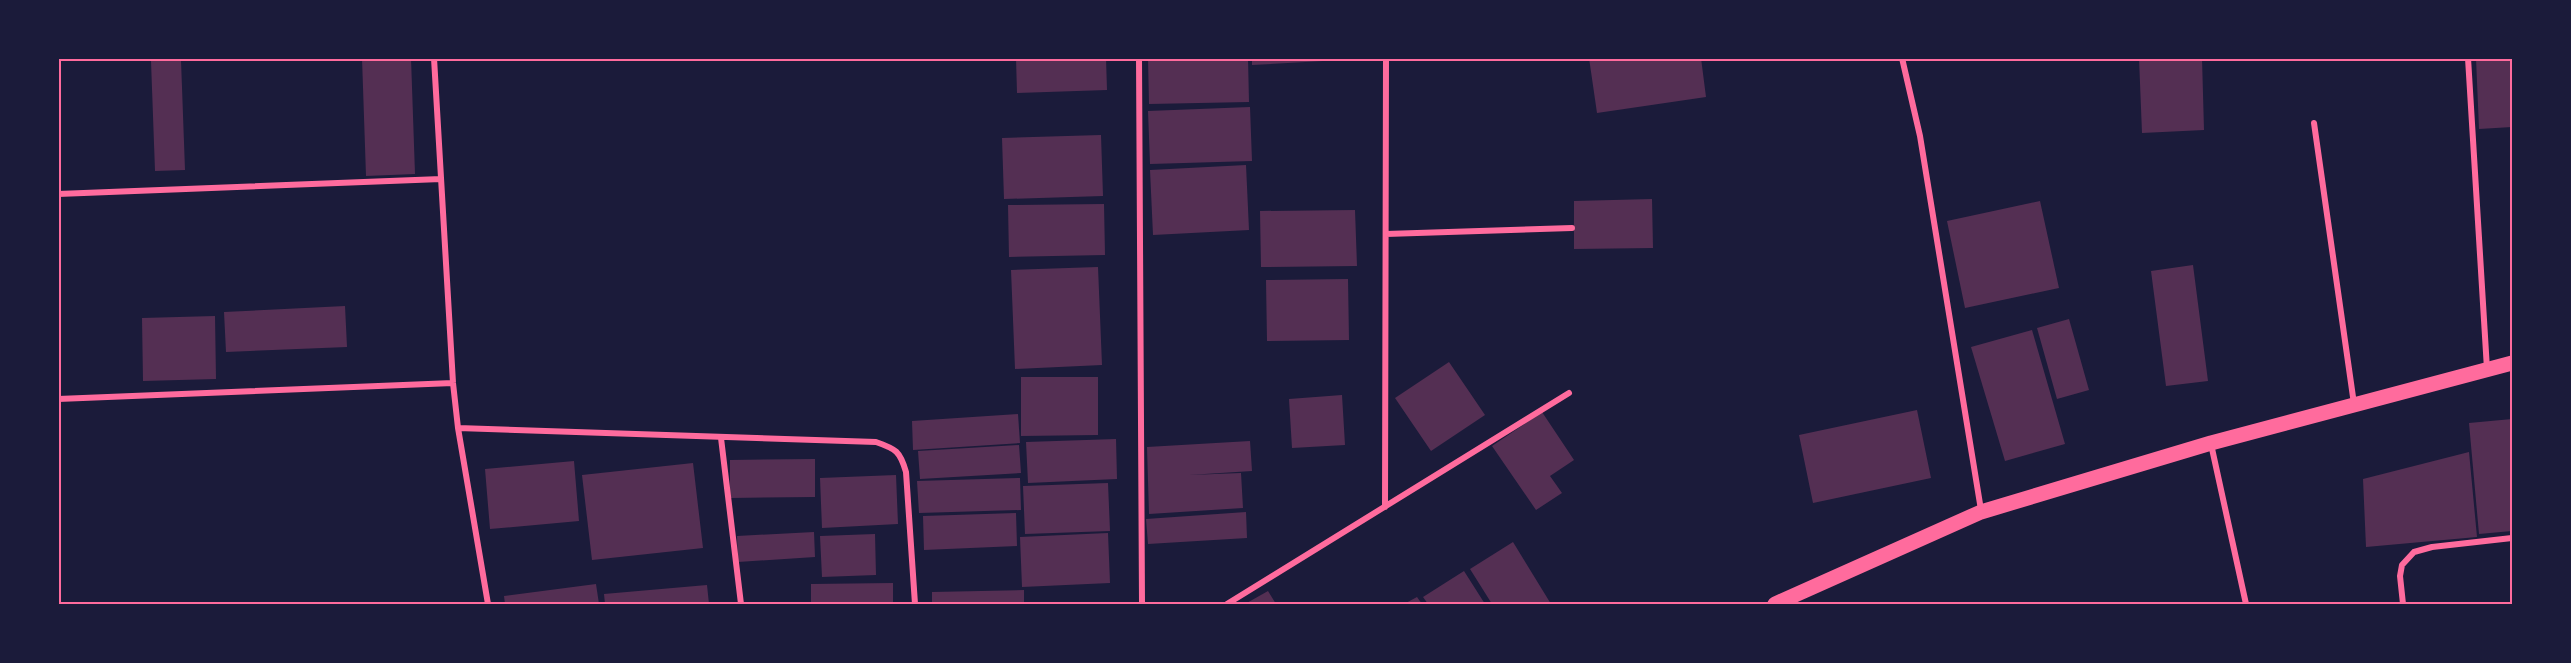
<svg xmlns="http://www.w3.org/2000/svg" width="2571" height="663" font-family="'Roboto Serif',serif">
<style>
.building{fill:#542f53}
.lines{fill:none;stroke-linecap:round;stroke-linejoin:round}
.minor{stroke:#ff6b9d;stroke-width:6}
.primary{stroke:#ff6b9d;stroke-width:15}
.neatline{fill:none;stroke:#ff6b9d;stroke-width:2}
</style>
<rect width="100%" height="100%" fill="#1b1b3a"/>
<path class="building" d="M362,58H411L415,174L366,176Z
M1016,58H1106L1107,90L1017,93Z
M1148,58H1248L1249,102L1149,104Z
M1252,58H1341V60L1252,65Z
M1589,58H1701L1706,97L1597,113Z
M2139,58H2202L2204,130L2142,133Z
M2476,58H2512V127L2479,129Z
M181,60L185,170L155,171L151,61Z
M1250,107L1252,161L1150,164L1148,111Z
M1101,135L1103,196L1004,199L1002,138Z
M1246,165L1249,230L1153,235L1150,170Z
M1652,199L1653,248L1574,249V201Z
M2040,201L2059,288L1965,308L1947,221Z
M1104,204L1105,255L1009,257L1008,205Z
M1355,210L1357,266L1261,267L1260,211Z
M2193,265L2208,381L2166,386L2151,271Z
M1098,267L1102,365L1015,369L1011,270Z
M1348,279L1349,340L1267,341L1266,280Z
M345,306L347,347L226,352L224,312Z
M215,316L216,379L143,381L142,318Z
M2069,319L2089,390L2057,399L2037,328Z
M2032,330L2065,444L2005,461L1971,347Z
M1449,362L1485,415L1431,451L1395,398Z
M1021,377H1098V435L1021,436Z
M1342,395L1345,445L1292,448L1289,399Z
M1917,410L1931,478L1813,503L1799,435Z
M1542,412L1574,460L1550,476L1562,493L1536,510L1492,446Z
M1018,414L1020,443L913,450L912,421Z
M2512,419V531L2479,534L2469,423Z
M1116,439L1117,479L1028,483L1026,442Z
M1250,441L1252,471L1189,475L1241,473L1243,508L1149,514L1147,447Z
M1019,445L1021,473L920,479L918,451Z
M2469,452L2477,537L2366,547L2363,479Z
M815,459V497L730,498V460Z
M574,461L579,521L490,529L485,469Z
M693,463L703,548L592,560L582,475Z
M896,475L898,524L822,528L820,478Z
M1020,478L1021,510L919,513L917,481Z
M1108,483L1110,531L1025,534L1023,486Z
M1246,512L1247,538L1148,544L1146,519Z
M1016,513L1017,546L924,550L923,516Z
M814,532L815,557L738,562L737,536Z
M1108,533L1110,583L1022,587L1020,537Z
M875,534L876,575L822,577L820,536Z
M1513,542L1551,604H1492L1470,569Z
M1464,571L1485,604H1428L1423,597Z
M893,583V604H811V584Z
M596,584L599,604H505L504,596Z
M707,585L709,604H605L604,594Z
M1024,590V604H932V592Z
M1268,591L1276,604H1245Z
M1417,597L1422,604H1404Z"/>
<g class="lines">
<path class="minor" d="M434,58L453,383L458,428L488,604
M1139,58L1142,604
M1902,58L1920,136L1981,510
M2468,58L2487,369
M2314,123L2354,404
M58,194L441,179
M1386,234L1572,228
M58,399L453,383
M458,428L876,442C896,449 900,451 906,472L915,604
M721,438L741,604
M2211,444L2246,604
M1385,507L1386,58
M1227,604L1569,393
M2403,604L2400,576L2402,565L2414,552L2432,547L2512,538"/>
<path class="primary" d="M1775,604L1981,512L2211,443L2512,363"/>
</g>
<rect width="2571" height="663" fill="none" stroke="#1b1b3a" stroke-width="120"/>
<rect x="60" y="60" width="2451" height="543" class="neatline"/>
</svg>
